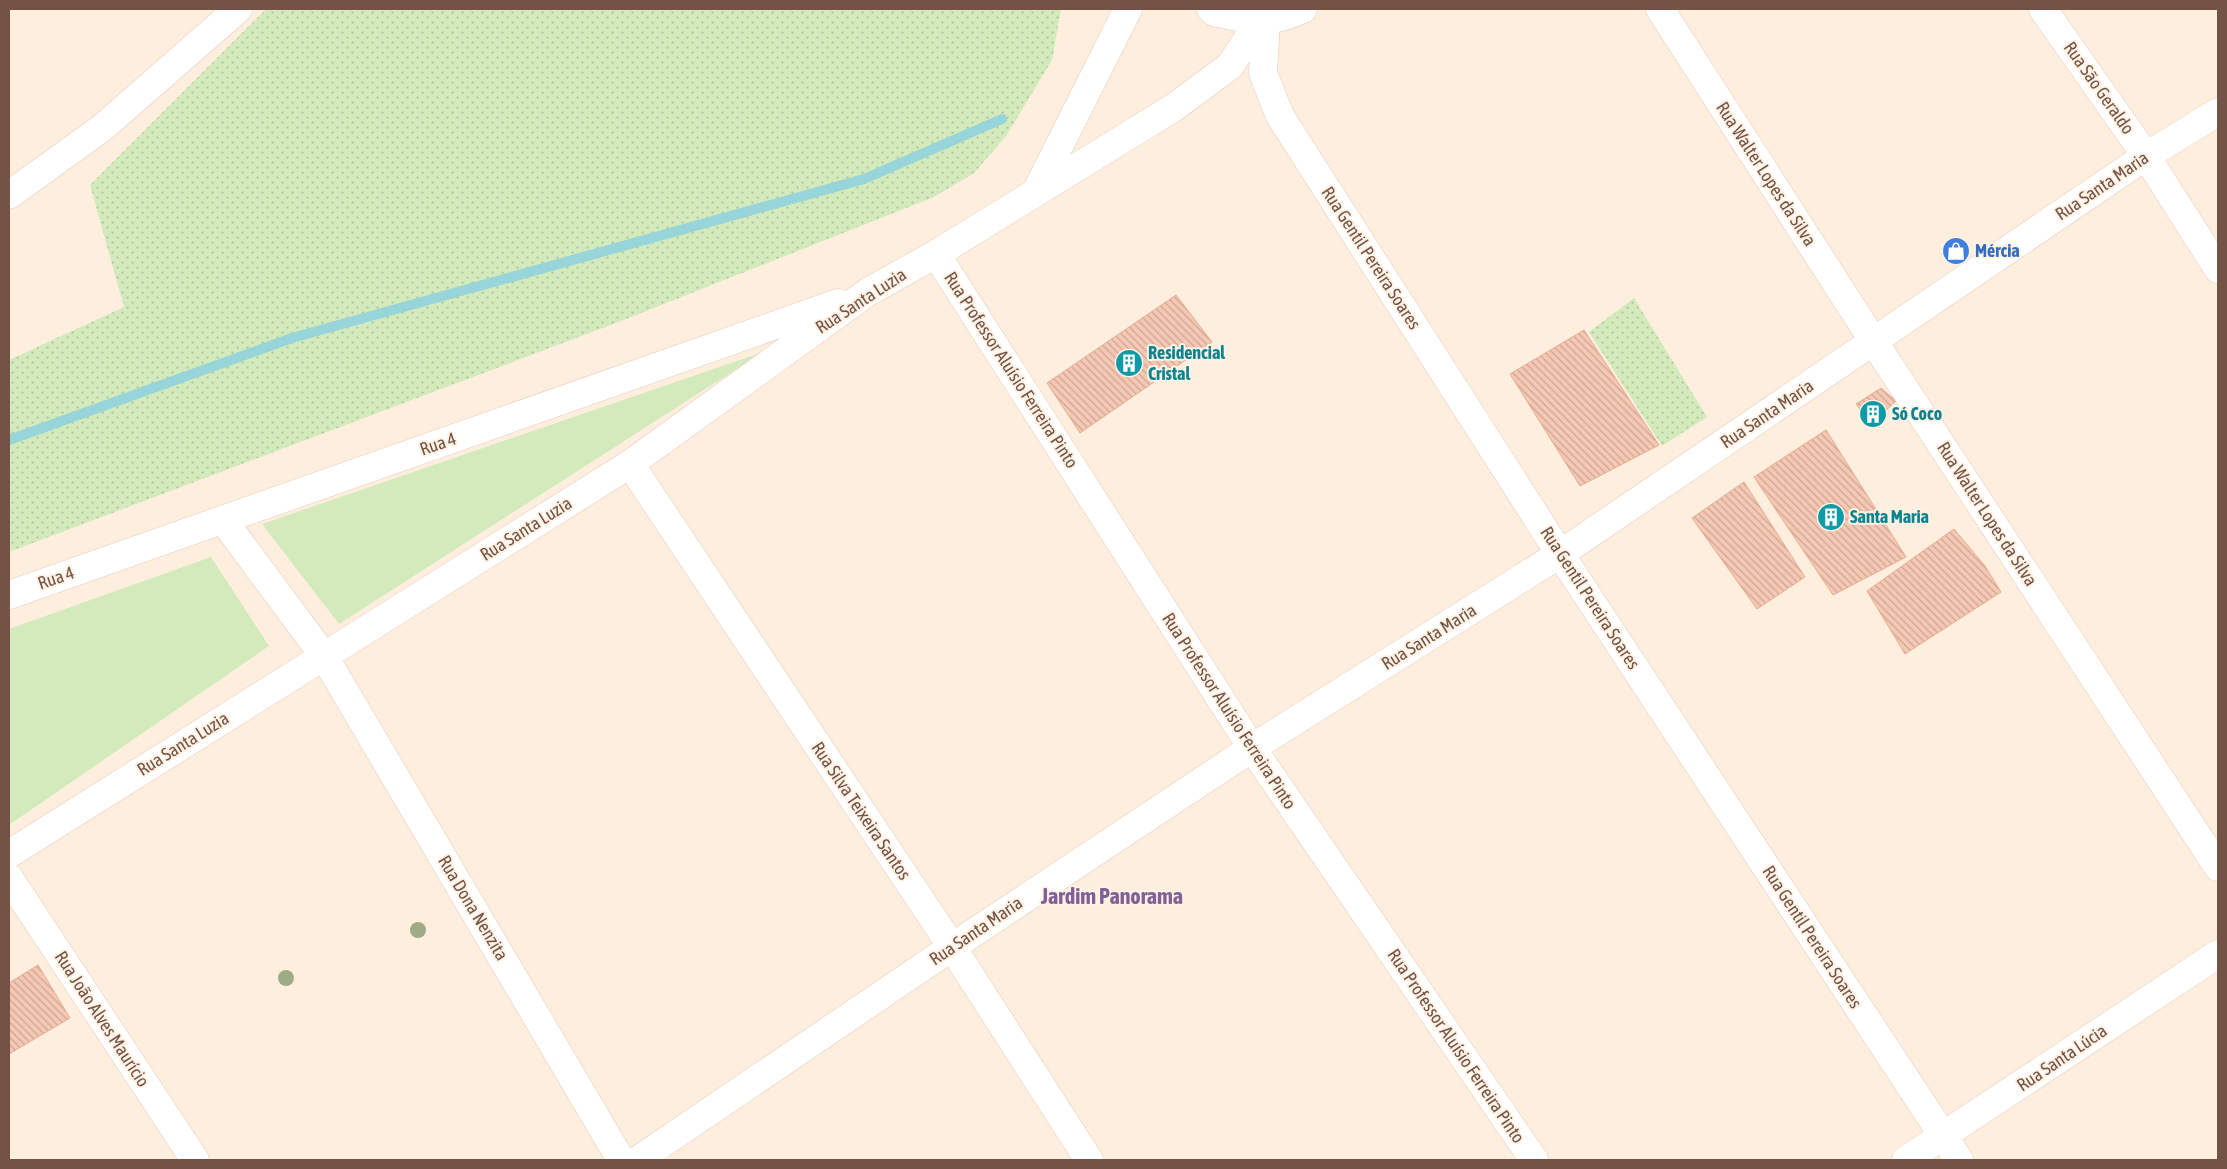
<svg xmlns="http://www.w3.org/2000/svg" width="2227" height="1169" font-family="'Asap Condensed',sans-serif">
<style>
.grass{fill:url(#grass-dots)}
.park{fill:#d3ebbc}
.lines{fill:none;stroke-linecap:round;stroke-linejoin:round}
.stream{stroke:#97d5da;stroke-width:10}
.building{fill:url(#building-back-hatch);stroke:#e8ac93}
.minor-casing{stroke:#e4cbbc;stroke-width:29}
.minor{stroke:#fff;stroke-width:28}
.tree{fill:#9fab84}
.labels{text-anchor:middle;stroke-width:4;stroke-linejoin:round;paint-order:stroke}
.street-label{font-size:18px;fill:#745245;stroke:#fff3e5}
.shop-label{font-size:18px;font-weight:bold;fill:#366cbe;stroke:#fff3e5;text-anchor:start}
.culture-label{font-size:18px;font-weight:bold;fill:#0d838f;stroke:#fff3e5;text-anchor:start}
.district-label{font-size:22px;font-weight:bold;fill:#816098;stroke:#fff3e5}
</style>
<defs>
<pattern id="grass-dots" width="8" height="8" patternUnits="userSpaceOnUse" patternTransform="scale(1.25)"><rect width="8" height="8" fill="#d3ebbc"/><path d="M2 2h.1M6 6h.1" fill="none" stroke="#b0c19b" stroke-width="1.8" stroke-linecap="round"/></pattern>
<pattern id="building-back-hatch" width="6" height="6" patternUnits="userSpaceOnUse" patternTransform="scale(1.25)"><rect width="6" height="6" fill="#f5c8b4"/><path d="M-1 5l2 2M0 0l6 6M5-1l2 2" fill="none" stroke="#cba594"/></pattern>
</defs>
<rect width="100%" height="100%" fill="#feeede"/>
<path class="grass" d="M266,9H1061L1052,60L1006,136L974,173L934,197L621,321L9,552V360L124,307L90,185Z
M1634,298L1707,417L1662,446L1589,332Z"/>
<path class="park" d="M763,352L339,624L262,524Z
M211,557L269,646L9,825V629Z"/>
<g class="lines">
<path class="stream" d="M9,440L292,338L864,179L1002,119"/>
</g>
<path class="building" d="M1176,295L1212,342L1080,433L1047,383Z
M1584,330L1659,445L1580,486L1510,374Z
M1881,388L1896,401L1871,424L1856,404Z
M1826,430L1906,557L1833,595L1754,477Z
M1744,482L1805,577L1757,609L1692,518Z
M1954,529L1985,566L2001,592L1905,654L1867,591Z
M38,965L70,1018L9,1054V983Z"/>
<g class="lines">
<g class="minor-casing">
<path id="minor" d="M1211,9L1214,12C1253,20 1265,26 1303,9
M1660,9L1874,342L2218,867
M2043,9L2146,156L2218,269
M1266,20L1263,73L1280,116L1560,554L1959,1160
M1036,192L1128,9
M9,195L102,128L238,9
M936,254L1252,748L1534,1160
M630,464L952,947L1089,1160
M223,520L324,656L621,1160
M9,595L838,303
M9,854L630,464L868,292L936,254L1173,108L1230,66L1259,21
M9,878L195,1160
M638,1160L952,947L1252,748L1560,554L2146,156L2218,112
M1906,1160L2218,954"/>
</g>
<use href="#minor" class="minor"/>
</g>
<g class="tree">
<circle cx="418" cy="930" r="8"/>
<circle cx="286" cy="978" r="8"/>
</g>
<defs>
<g id="shop-disc" transform="scale(1.4375)"><circle r="9.5" fill="#3f7fe0" stroke="#fff3e5"/><path d="M-5-2.5h2.3a2.7 3.5 0 0 1 5.4 0H5L5.5 6h-11ZM-1.5-2.5h3a1.5 2.3 0 0 0-3 0Z" fill="#fff"/></g>
<g id="building-disc" transform="scale(1.4375)"><circle r="9.5" fill="#0f9aa8" stroke="#fff3e5"/><path d="M-4-6H4V6H1V3H-1V6H-4ZM-2.5-4.3h1.7v1.8h-1.7ZM.8-4.3h1.7v1.8H.8ZM-2.5-1h1.7V.8h-1.7ZM.8-1h1.7V.8H.8Z" fill="#fff"/></g>
</defs>
<g fill-rule="evenodd">
<use href="#shop-disc" x="1956" y="251"/>
<use href="#building-disc" x="1129" y="363"/>
<use href="#building-disc" x="1873" y="414"/>
<use href="#building-disc" x="1831" y="517"/>
</g>
<g class="labels">
<g class="street-label">
<text transform="translate(2099 88) rotate(55)" y="6">Rua São Geraldo</text>
<text transform="translate(1766 174) rotate(57)" y="6">Rua Walter Lopes da Silva</text>
<text transform="translate(2102 186) rotate(-34)" y="6">Rua Santa Maria</text>
<text transform="translate(1371 258) rotate(57)" y="6">Rua Gentil Pereira Soares</text>
<text transform="translate(861 301) rotate(-33)" y="6">Rua Santa Luzia</text>
<text transform="translate(1011 370) rotate(57)" y="6">Rua Professor Aluísio Ferreira Pinto</text>
<text transform="translate(1767 414) rotate(-34)" y="6">Rua Santa Maria</text>
<text transform="translate(438 444) rotate(-19)" y="6">Rua 4</text>
<text transform="translate(1987 514) rotate(57)" y="6">Rua Walter Lopes da Silva</text>
<text transform="translate(526 529) rotate(-32)" y="6">Rua Santa Luzia</text>
<text transform="translate(56 578) rotate(-19)" y="6">Rua 4</text>
<text transform="translate(1590 598) rotate(57)" y="6">Rua Gentil Pereira Soares</text>
<text transform="translate(1429 637) rotate(-32)" y="6">Rua Santa Maria</text>
<text transform="translate(1229 711) rotate(57)" y="6">Rua Professor Aluísio Ferreira Pinto</text>
<text transform="translate(183 744) rotate(-32)" y="6">Rua Santa Luzia</text>
<text transform="translate(861 811) rotate(56)" y="6">Rua Silva Teixeira Santos</text>
<text transform="translate(473 908) rotate(59)" y="6">Rua Dona Nenzita</text>
<text transform="translate(976 931) rotate(-34)" y="6">Rua Santa Maria</text>
<text transform="translate(1812 937) rotate(57)" y="6">Rua Gentil Pereira Soares</text>
<text transform="translate(102 1019) rotate(57)" y="6">Rua João Alves Maurício</text>
<text transform="translate(1456 1046) rotate(56)" y="6">Rua Professor Aluísio Ferreira Pinto</text>
<text transform="translate(2062 1058) rotate(-34)" y="6">Rua Santa Lúcia</text>
</g>
<g class="shop-label">
<text x="1975" y="257">Mércia</text>
</g>
<g class="culture-label">
<text x="1148" y="359">Residencial<tspan x="1148" dy="21">Cristal</tspan></text>
<text x="1892" y="420">Só Coco</text>
<text x="1850" y="523">Santa Maria</text>
</g>
<g class="district-label">
<text x="1112" y="904">Jardim Panorama</text>
</g>
</g>
<rect width="2227" height="1169" fill="none" stroke="#745245" stroke-width="20"/>
</svg>
